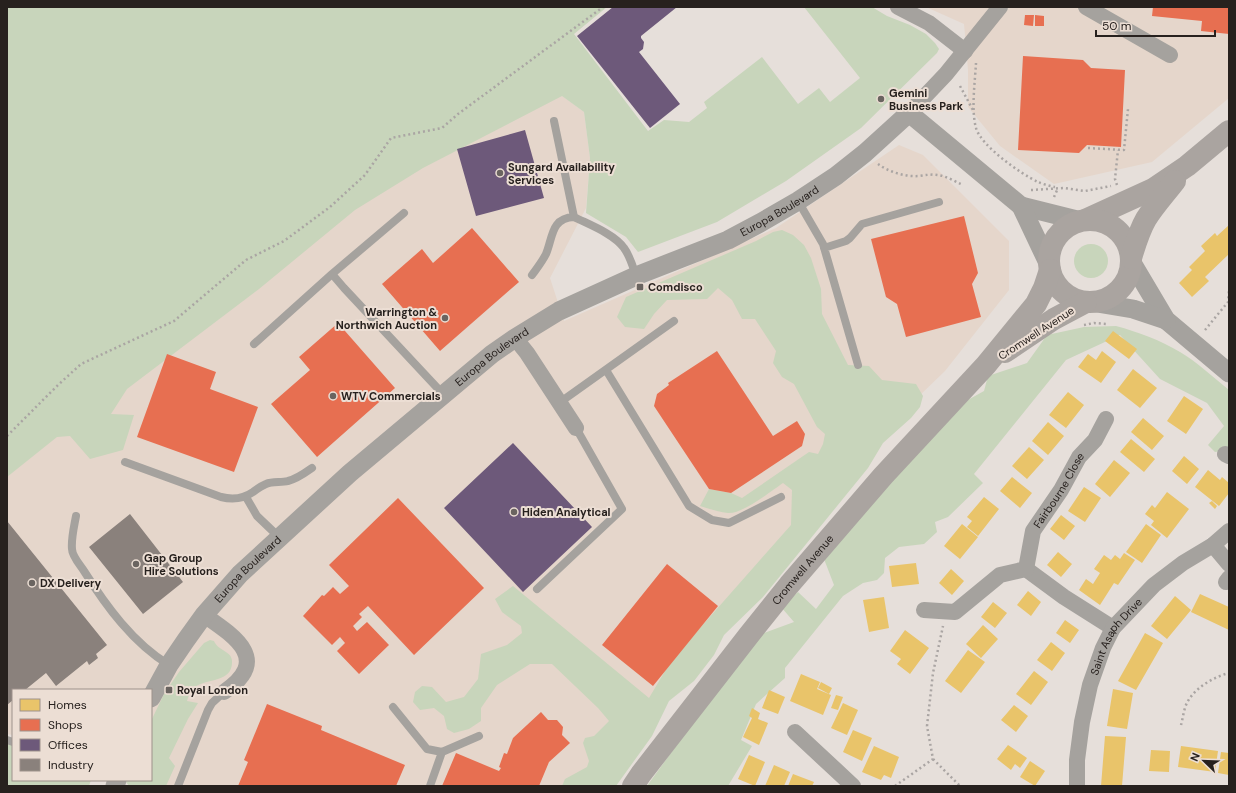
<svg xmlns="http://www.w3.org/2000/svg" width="1236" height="793" font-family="'DM Sans',sans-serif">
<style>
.built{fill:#e5d6cb}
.green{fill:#c8d5bb}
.homes{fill:#e9c46a}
.shops{fill:#e76f51}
.offices{fill:#6d597a}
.industry{fill:#8a817c}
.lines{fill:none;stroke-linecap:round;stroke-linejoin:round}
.path{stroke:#aaa5a3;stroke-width:2.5;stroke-dasharray:2 3;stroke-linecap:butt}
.service{stroke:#a5a29e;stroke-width:8}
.minor{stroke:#a5a29e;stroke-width:16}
.tertiary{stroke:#a5a29e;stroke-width:19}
.primary{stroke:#aaa4a0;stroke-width:22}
.poi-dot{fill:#6a6460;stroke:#ecded4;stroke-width:1.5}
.labels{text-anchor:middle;stroke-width:4;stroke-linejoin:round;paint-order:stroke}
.poi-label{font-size:11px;font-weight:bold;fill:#27211e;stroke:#ecded4;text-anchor:start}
.street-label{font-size:11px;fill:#27211e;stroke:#ecded4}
</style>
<rect width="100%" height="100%" fill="#e6dfda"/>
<path class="built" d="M926,7H1229V98L1152,162L1054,184L1000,146L968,107V70L964,24Z
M538,78L584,112L590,158L586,208L550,278L564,321L776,228L899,145L923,155L1009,241V290L945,371L859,454L586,786H133L151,780V690H13V735L7,734V460L375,180Z"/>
<path class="green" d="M7,7H607L574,34L648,131L664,120L689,122L707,108L704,102L762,57L798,104L819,88L830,102L860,78L804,7H872L887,16L910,25L926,34L935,43L939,49L937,53L861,128L786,181L717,222L638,252L626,237L586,213L590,158L584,112L562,96L423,168L355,210L259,289L127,389L111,414L134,415L123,450L90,459L70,436L57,437L7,477Z
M782,230L793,235L804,245L811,258L821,289L822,314L848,365L869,366L882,380L916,384L923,396L920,407L911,418L883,443L868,468L763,597L724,635L714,655L694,681L669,701L652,736L616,786H562L565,779L587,767L589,761L583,743L585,738L594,736L609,721L598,708L552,664H530L497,685L481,708V721L469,729L454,733L447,729L444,716L434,708L420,710L413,702L415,692L422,686L432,687L446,702L464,697L478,679L481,654L507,645L522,633L521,626L502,612L495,599L513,586L649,698L671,661L791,525L792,490L783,483C771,491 743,514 728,513C719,512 709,509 700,506L709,489L731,493L742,498L809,452L818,454L823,444L825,434L817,427L794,384L782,377L773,363L776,351L755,319H742L732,300L718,288L707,299L667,300L654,314L644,329L625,327L617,317L626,297L756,241L773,232Z
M1074 261a17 17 0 1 1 34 0a17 17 0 1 1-34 0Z
M1116,326C1138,332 1160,340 1180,352C1197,362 1213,377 1229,390V450L1215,452L1208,445L1224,426L1207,403L1160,379L1120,335L1066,360L974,474L983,483L948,517L935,522L937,532L924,544L899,547L885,558L884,573L877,580L863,583L843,596L785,668V678L756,704L741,740L752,746L728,786H647L736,663L761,634L794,622L781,607L798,592L816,609L834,585L824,559L957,406L984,391L988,376L1027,363L1047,335L1084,327Z
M210,640L214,641C218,651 232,651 232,661C233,683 207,678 195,687C191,691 188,696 187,701L198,703L188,719L169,758L175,766L166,786H129L126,782L128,780H151V721L164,694L179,672L204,643Z
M7,742L13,743V780H91L89,786H7Z"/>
<path class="homes" d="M1229,225V254L1205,277L1209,281L1192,297L1179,283L1192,270L1189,267L1205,251L1201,246L1215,233L1217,236Z
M1113,331L1137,349L1129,359L1105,341Z
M1102,351L1116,362L1101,383L1078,367L1088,354L1096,360Z
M1133,369L1157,388L1140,408L1117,390Z
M1068,392L1084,405L1066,428L1049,415Z
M1184,396L1203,409L1186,434L1167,421Z
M1143,418L1164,436L1152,450L1131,432Z
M1048,422L1064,436L1048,455L1032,441Z
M1131,439L1155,459L1144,472L1120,452Z
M1029,447L1044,460L1027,479L1012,466Z
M1184,456L1199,469L1187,484L1172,471Z
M1114,460L1130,473L1110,497L1095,484Z
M1208,470L1220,480L1222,477L1229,483V493L1219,506L1195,487Z
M1012,477L1032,493L1020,508L1000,491Z
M1084,487L1101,498L1085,522L1068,511Z
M1167,492L1189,509L1167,538L1151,525L1154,521L1145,514L1152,505L1155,508Z
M984,497L999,509L978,536L967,527L972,521L967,517Z
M1212,501L1217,506L1215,509L1209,503Z
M1061,515L1075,526L1064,540L1050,529Z
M962,524L978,537L960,559L944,546Z
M1146,524L1161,535L1142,563L1126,552Z
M1058,552L1072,564L1061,577L1047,565Z
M1124,553L1135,560L1118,585L1114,583L1100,605L1079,590L1086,579L1093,584L1100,573L1094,569L1104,555L1111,560L1115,555L1120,559Z
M916,563L919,584L892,587L889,566Z
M951,569L964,581L952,595L939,583Z
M1028,591L1041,602L1031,616L1017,605Z
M1200,594L1229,607V630L1191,612Z
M1175,596L1191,610L1167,639L1151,626Z
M884,597L889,628L869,632L863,600Z
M993,602L1007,613L995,628L981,617Z
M1065,620L1079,630L1070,643L1056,633Z
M983,625L998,639L981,658L966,644Z
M905,630L929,648L910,674L897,664L901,659L890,651Z
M1145,633L1163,643L1136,690L1118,681Z
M1051,642L1065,653L1052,671L1037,660Z
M968,650L985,662L961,693L945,681Z
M1034,671L1048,682L1031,705L1016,694Z
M801,674L820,682L817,689L831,695L823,715L790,701Z
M821,682L832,688L829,694L818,688Z
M1113,689L1133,693L1127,729L1107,726Z
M769,690L785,697L778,714L762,708Z
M836,695L843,697L838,710L831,708Z
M843,703L858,710L847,735L831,728Z
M1014,705L1028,716L1016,732L1001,720Z
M752,708L760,713L758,719L768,723L759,745L743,737L752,718L749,716Z
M853,730L872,738L862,761L843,752Z
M1105,736L1126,737L1122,786H1101Z
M1008,745L1027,758L1020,768L1015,764L1011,770L997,759Z
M874,746L899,757L891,778L884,775L881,780L862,772Z
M1181,746L1218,751L1215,772L1178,767Z
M1151,750L1170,751L1169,772L1149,771Z
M1221,752L1229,753V775L1218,773Z
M749,755L765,762L755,786L738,779Z
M1030,761L1045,771L1035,786L1020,777Z
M774,765L790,772L784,786H765Z
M793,774L814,782L812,786H788Z"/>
<path class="shops" d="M1153,7H1229V34L1201,31L1202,21L1152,16Z
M1025,15H1034L1033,26L1024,25Z
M1035,15L1044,16V26H1035Z
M1023,56L1083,60L1091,68L1125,70L1121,147L1087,145L1079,153L1018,150Z
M964,216L978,273L972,284L981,317L906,337L897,304L886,297L871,239Z
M472,228L519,282L440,351L382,284L422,249L433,263Z
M338,323L395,388L317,457L271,404L310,370L299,357Z
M717,351L773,436L797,421L805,434L802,446L731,493L709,489L654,406L657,394L669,385L668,383Z
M167,354L216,372L210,389L258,407L234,472L137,437Z
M398,498L484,588L414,655L368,606L359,614L362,617L353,626L357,631L367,622L389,645L359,674L337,651L345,643L340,637L332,645L303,616L322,595L324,596L333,587L340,594L349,586L329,565Z
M667,564L718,606L653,686L602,645Z
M267,704L322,726L321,730L405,765L396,786H238L248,762L244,760Z
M541,712L548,720H557L563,727L562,735L570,743L549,762L539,786H442L456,753L499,771L501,768L499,767L504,753L507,754L513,738Z"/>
<path class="offices" d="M613,7H677L641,36V38L644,42L643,49L639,52L680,104L650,128L577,36Z
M525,130L544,198L476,216L457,149Z
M513,443L592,527L523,592L444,508Z"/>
<path class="industry" d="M130,514L183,582L143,614L89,547Z
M7,521L107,645L96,654L98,658L89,665L87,661L56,686L46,673L25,690H13V700L7,705Z"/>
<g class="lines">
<path class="path" d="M976,63C975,82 971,110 976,128C981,146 1021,174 1038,182C1043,184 1049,186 1055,187
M960,86L974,112
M1088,148L1124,150L1128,109
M878,164C889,172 905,177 919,176C926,175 932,174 938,175C946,176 954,181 961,184
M1117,185L1115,179L1118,150
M1031,190L1064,188L1085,191L1111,186
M1054,197L1058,188
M1084,325L1094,323L1107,324
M1205,330L1228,302L1229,290
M7,436L58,385L81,364L174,321L246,260L284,241L330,207L365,175L391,138L442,128L458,114L603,7
M1181,725C1183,718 1184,707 1188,701C1196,687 1214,677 1229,673
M933,759L960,786
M895,786L933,759L927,726L933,673L943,626"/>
<path class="service" d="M554,121L574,217C590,225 614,234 624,248C630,256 633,267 636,276
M798,201L823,244L858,365
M824,248L846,241L850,238L862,224L939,202
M332,274L404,213
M532,275C537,268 542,262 546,254C553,237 551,218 574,217
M254,344L332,274L344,288L443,394
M606,370L689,506L712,520L729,523L781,497
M559,403L674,321
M125,462L221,497C233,500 243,499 253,492C257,489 261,486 266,484C273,481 281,483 288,481C297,479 305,473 312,468
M246,497L257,516L279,537
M76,516C74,527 71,539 72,549C72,556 80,565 84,571C106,606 133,643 169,665
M537,589L622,509L576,428
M393,707L427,749L442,752L479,736
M7,740L13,742
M178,786L208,710L212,703L224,692
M430,786L442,752"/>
<g class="minor">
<path d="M898,7L929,23L965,51"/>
<path d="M1086,7L1170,55"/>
<path d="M909,113L946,74L1000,7"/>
<path d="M515,338L527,353L576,428"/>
<path d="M1225,454L1229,456"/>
<path d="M1213,545L1229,564"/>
<path d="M1026,569L1064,597L1113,628"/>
<path d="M1226,582L1229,578"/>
<path id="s1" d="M924,610L955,612L1000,575L1026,569L1033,531L1061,490L1079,457L1095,440L1106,419"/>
<path d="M204,615C236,637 271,660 224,692"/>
<path d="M795,732L853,786"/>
<path id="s2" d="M1077,786V760L1082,722L1090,685L1103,648L1113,628L1154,585L1183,563L1213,545L1229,531"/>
</g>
<g class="tertiary">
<path d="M1021,206L1081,221"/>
<path d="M1131,261L1166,320L1229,373"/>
<path d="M1091,302L1133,309L1166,320"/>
<path id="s3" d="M151,698L169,665L186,640L204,615L240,574L350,473L492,354L515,338L559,311L636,276L728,240L760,223L798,201L836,176L865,153L909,113L1021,206L1049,265"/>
<path d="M115,786L117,780"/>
</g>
<g class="primary">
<path d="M1085,220L1153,189L1187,166L1229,131"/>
<circle cx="1090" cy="261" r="41"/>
<path d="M1131,258C1135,245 1139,231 1146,219C1154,206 1165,194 1175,181"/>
<path d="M1005,352L1054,319L1086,302"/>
<path id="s4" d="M633,786L641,774L749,635L789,585L883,476L986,365L1036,304L1044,288L1050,270"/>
</g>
</g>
<g class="poi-dot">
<circle cx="881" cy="99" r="4"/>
<circle cx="500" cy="173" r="4"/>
<rect x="636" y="283" width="8" height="8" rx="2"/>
<circle cx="445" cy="318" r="4"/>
<circle cx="333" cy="396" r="4"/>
<circle cx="514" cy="512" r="4"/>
<circle cx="136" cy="564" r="4"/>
<circle cx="32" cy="583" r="4"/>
<rect x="165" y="686" width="8" height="8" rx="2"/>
</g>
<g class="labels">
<g class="poi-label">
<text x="889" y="97">Gemini<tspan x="889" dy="13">Business Park</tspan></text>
<text x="508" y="171">Sungard Availability<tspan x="508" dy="13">Services</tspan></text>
<text x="648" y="291">Comdisco</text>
<text x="437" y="316" text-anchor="end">Warrington &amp;<tspan x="437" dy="13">Northwich Auction</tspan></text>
<text x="341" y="400">WTV Commercials</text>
<text x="522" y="516">Hiden Analytical</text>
<text x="144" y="562">Gap Group<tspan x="144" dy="13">Hire Solutions</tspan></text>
<text x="40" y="587">DX Delivery</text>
<text x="177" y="694">Royal London</text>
</g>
<g class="street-label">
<text dy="4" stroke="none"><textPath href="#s3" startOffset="810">Europa Boulevard</textPath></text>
<text transform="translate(1036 333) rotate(-33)" y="4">Cromwell Avenue</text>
<text dy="4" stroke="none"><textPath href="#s3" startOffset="486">Europa Boulevard</textPath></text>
<text dy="4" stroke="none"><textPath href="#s1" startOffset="203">Fairbourne Close</textPath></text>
<text dy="4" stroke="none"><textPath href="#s3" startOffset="162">Europa Boulevard</textPath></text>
<text dy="4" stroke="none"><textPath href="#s4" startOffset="275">Cromwell Avenue</textPath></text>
<text dy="4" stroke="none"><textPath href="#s2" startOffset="158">Saint Asaph Drive</textPath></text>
</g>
</g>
<rect width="1236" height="793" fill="none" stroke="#27211e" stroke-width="16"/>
<rect x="12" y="689" width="140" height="92" fill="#ecded4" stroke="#9d928b"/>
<rect x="20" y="699" width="20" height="12" fill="#e9c46a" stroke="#9d928b"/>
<text x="48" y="709" font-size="12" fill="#27211e">Homes</text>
<rect x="20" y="719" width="20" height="12" fill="#e76f51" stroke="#9d928b"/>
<text x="48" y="729" font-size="12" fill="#27211e">Shops</text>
<rect x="20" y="739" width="20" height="12" fill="#6d597a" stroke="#9d928b"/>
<text x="48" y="749" font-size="12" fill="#27211e">Offices</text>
<rect x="20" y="759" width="20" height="12" fill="#8a817c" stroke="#9d928b"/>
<text x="48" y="769" font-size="12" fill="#27211e">Industry</text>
<g transform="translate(1204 761) rotate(293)" stroke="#ecded4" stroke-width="3" paint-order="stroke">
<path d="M0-3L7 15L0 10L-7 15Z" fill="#27211e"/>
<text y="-6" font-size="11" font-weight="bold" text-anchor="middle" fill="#27211e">N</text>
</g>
<path d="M1096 30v6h119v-6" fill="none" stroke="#27211e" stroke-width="2"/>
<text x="1102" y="30" font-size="12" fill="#27211e" stroke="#ecded4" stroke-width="3" paint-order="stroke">50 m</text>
</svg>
